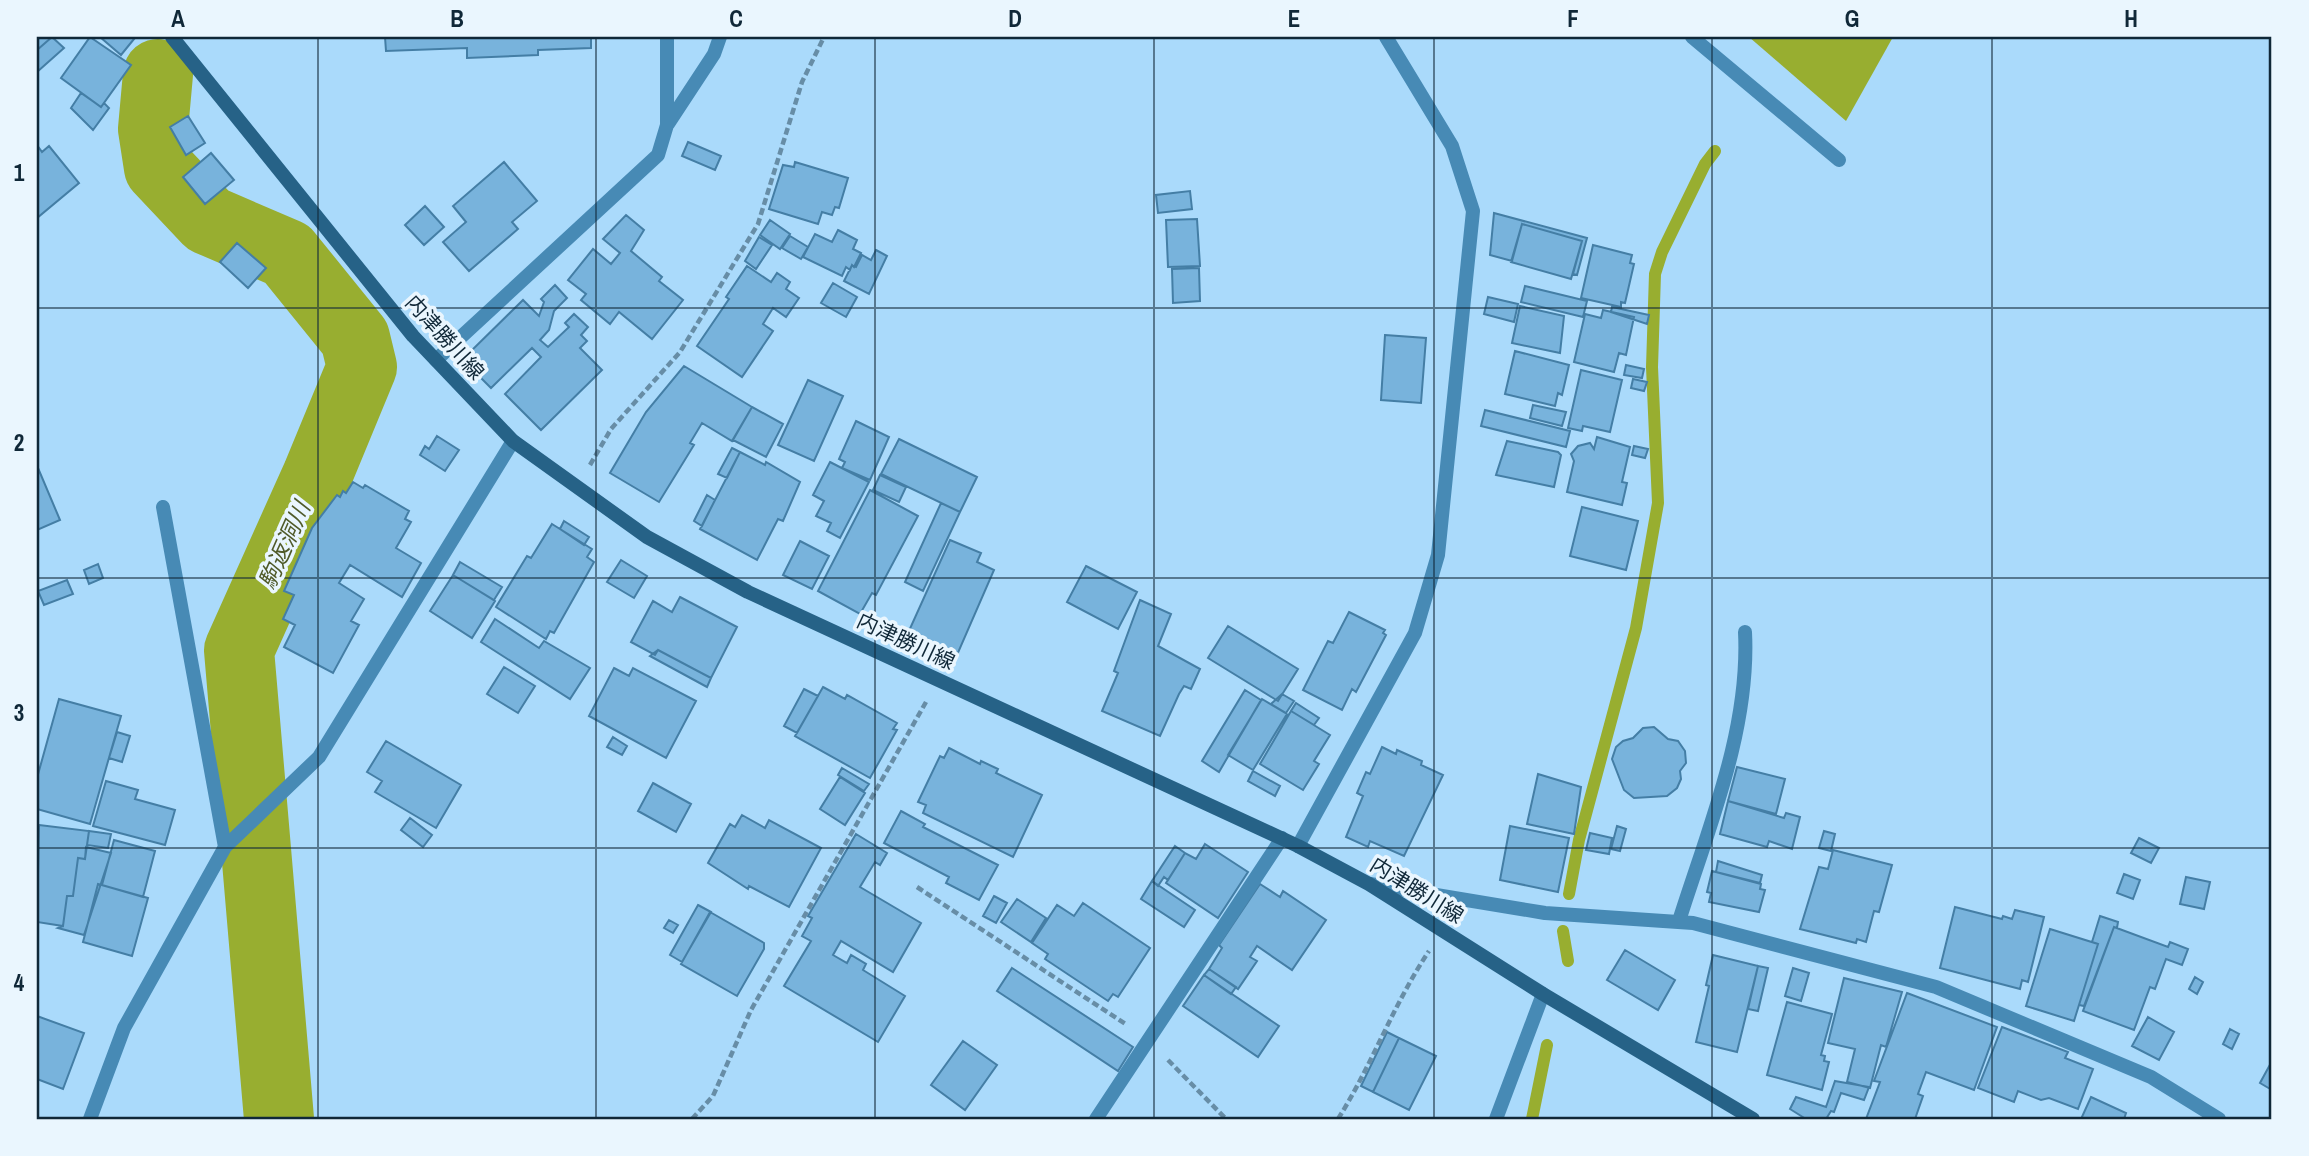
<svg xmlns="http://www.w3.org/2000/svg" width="2309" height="1156" font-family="'Archivo Narrow','Noto Sans JP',sans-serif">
<rect width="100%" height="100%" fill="#aadafb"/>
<path fill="#98ae30" d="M1749,37H1893L1846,121Z"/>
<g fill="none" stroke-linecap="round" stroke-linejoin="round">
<path stroke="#98ae30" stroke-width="12" d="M1569,894L1579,840L1636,628L1658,503L1652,367L1655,274L1662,252L1705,164L1715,151
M1563,931L1568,961
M1532,1119L1547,1045"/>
<path stroke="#98ae30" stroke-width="70" d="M158,74L153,129L159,168L208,220L287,254L355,338L362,367L317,476L239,650L279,1119"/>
</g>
<path fill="#78b3dc" stroke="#447ea5" stroke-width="2" d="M37,37H52L37,50Z
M52,37L64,48L37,72V50Z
M90,37L131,65L101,107L61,78Z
M100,37H132L134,39L121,55Z
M385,37H591V48L538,50V55L467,58V48L386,51Z
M81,93L101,107L104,103L109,108L93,130L71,108Z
M188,116L205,143L186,155L170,127Z
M688,142L721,156L715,170L682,156Z
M37,145L42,152L49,146L79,183L37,218Z
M211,153L234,180L205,204L183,177Z
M504,162L537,201L512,222L518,229L469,271L443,242L466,222L453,206Z
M795,162L848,178L839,208L835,207L832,215L822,212L818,224L769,209L783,165L794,167Z
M1190,191L1192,209L1158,213L1156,195Z
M425,206L444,227L424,245L405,225Z
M1494,213L1587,238L1577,275L1573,274L1582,241L1522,224L1512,261L1490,255Z
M626,215L644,230L631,251L662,277L659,281L683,300L652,339L619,312L610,324L581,300L586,294L568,280L593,249L611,264L620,253L603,239Z
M1197,219L1200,266L1168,267L1166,220Z
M770,220L790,234L780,249L760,235Z
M1522,224L1582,241L1571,279L1511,262Z
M838,230L857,240L853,249L861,253L854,267L852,265L850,270L846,267L842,276L803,257L815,234L832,242Z
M790,236L808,247L801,259L782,248Z
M759,237L772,245L756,269L745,261Z
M237,243L266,268L248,288L220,262Z
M1593,245L1632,255L1630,263L1634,264L1625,303L1621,302V307L1581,298Z
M876,250L887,256L869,294L844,281L852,265L856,267L862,255L871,260Z
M747,266L771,282L777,273L790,282L786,289L799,298L786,317L773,308L763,324L773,331L742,377L697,346L729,299L726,297Z
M1199,268L1200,301L1173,303L1172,269Z
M833,283L857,297L846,317L821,303Z
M555,285L567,298L554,311L549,330L540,340L548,347L569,327L565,323L574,314L588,327L581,335L587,341L580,348L602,370L541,430L505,394L541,357L532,348L491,388L468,365L472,360L467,355L523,300L539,316L544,302L541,299Z
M1525,286L1587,301L1583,317L1521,302Z
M1488,297L1518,304L1514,322L1484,314Z
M1520,306L1564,316L1560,353L1512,343Z
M1612,307L1649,315L1647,324L1611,312Z
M1603,310L1634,317L1626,355L1619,353L1614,372L1574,362L1585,314L1601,318Z
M1385,335L1426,338L1421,403L1381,400Z
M1515,351L1569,365L1562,395L1558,393L1555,406L1505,394Z
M1626,365L1644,369L1642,378L1624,375Z
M684,366L752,407L732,441L702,423L690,443L694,445L659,502L610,473L646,412Z
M1581,370L1622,380L1610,432L1583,426L1582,431L1568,428Z
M1633,379L1647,382L1644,391L1631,388Z
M808,380L843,396L814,461L778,445Z
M1533,405L1566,412L1562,426L1530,418Z
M752,407L783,424L766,457L733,440Z
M1485,410L1570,431L1566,447L1481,426Z
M856,421L889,437L870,480L842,468L845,462L839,459Z
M437,436L459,450L445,471L420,455L425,446L429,449Z
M1597,437L1630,447L1622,482L1627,483L1622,505L1567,492L1574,461L1571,454L1578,446L1590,443L1594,449Z
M899,439L977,477L960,512L881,474Z
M1507,441L1558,452L1561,455L1554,487L1496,475Z
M1634,446L1648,449L1645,458L1632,455Z
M732,448L740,452L727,478L718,474Z
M740,452L765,465L766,462L800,482L783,521L778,519L757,560L700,529Z
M830,462L869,482L840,538L827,531L831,523L816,516L824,501L813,495Z
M38,468L60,520L37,530V469Z
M880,475L906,487L899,502L873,490Z
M353,482L363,488L365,485L409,511L405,519L411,522L396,548L421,563L402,597L350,565L339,583L364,599L351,621L359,625L333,673L284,647L295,625L283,619L294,595L284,591L312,528L337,495L340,497L343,491L346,493Z
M870,490L918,516L876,595L872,593L860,614L818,591Z
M707,495L715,500L702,526L694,521Z
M941,503L960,512L923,591L905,582Z
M1582,507L1638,521L1626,570L1570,556Z
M564,521L589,537L584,545L560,529Z
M552,524L592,549L587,557L594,562L554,633L550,631L546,639L496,607L527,556L531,558Z
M950,540L981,553L977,562L994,570L957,655L908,633Z
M800,541L829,556L812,589L783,575Z
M621,560L647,576L634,598L607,582Z
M460,562L502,587L494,600L453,575Z
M98,564L103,578L89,584L84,570Z
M1086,566L1137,592L1118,629L1067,602Z
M453,575L495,601L472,638L430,611Z
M67,580L73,594L44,605L38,591Z
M680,597L737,627L711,678L658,650L655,655L631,642L653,601L672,612Z
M1140,600L1171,614L1158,646L1200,669L1191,689L1184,686L1179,694L1160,736L1102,711L1118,673L1114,671Z
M1349,612L1385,630L1383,633L1386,635L1356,692L1352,689L1342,710L1303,690L1328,641L1333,643Z
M495,619L539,648L544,641L590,668L570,699L481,642Z
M1228,626L1298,669L1278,701L1208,658Z
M658,650L711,678L707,687L650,656Z
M504,667L535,686L518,713L487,694Z
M614,668L629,676L633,668L696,701L666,758L589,716Z
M823,687L845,699L847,695L897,723L893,729L897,730L870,778L795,736Z
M804,689L818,696L797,733L784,726Z
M1245,690L1261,700L1219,772L1202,761Z
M1282,694L1294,701L1286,713L1271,704Z
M59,699L121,716L90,824L37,809V778Z
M1262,699L1287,714L1253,770L1228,755Z
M1296,703L1319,718L1314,725L1291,711Z
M1291,711L1330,735L1314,761L1319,764L1303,790L1260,764Z
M1654,727L1668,739L1678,741L1685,751L1686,763L1680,771L1681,779L1677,788L1667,796L1634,798L1624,790L1612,759L1616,747L1623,741L1633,738L1643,728Z
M117,732L130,736L122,762L109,758Z
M613,737L627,746L622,755L607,747Z
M386,741L461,785L436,828L375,792L382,781L367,772Z
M1382,747L1396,754L1397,750L1422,761L1421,765L1443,775L1404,856L1370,841L1368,847L1346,837L1363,796L1357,793L1366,772L1370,774Z
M949,748L980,764L981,761L998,769L996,773L1042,795L1013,857L923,813L926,805L918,802L940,756L944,758Z
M1737,767L1785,779L1776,814L1728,801Z
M842,768L869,784L864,791L838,775Z
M1253,771L1280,786L1275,796L1248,781Z
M1538,774L1581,787L1574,834L1527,824Z
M840,777L865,793L845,825L820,809Z
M106,781L138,790L135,799L175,810L165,845L93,826Z
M653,783L691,804L676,832L638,811Z
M1728,801L1784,818L1786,813L1800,817L1792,849L1769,841L1767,847L1720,834Z
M901,811L925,824L923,827L998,865L979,900L946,883L949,877L884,843Z
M742,815L765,828L769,820L821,848L789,907L749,886L748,889L708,863L730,824L735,827Z
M410,818L432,835L423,847L401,830Z
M39,825L89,831L85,859L78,858L73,896H67L63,926L37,922Z
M1510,826L1569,838L1558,892L1500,880Z
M1617,826L1626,829L1620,851L1611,849Z
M89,831L111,834L108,848L87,845Z
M1824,831L1835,834L1831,851L1819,848Z
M1590,833L1612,838L1609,854L1586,850Z
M856,834L887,853L880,865L875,862L860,887L921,923L893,972L841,941L833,955L847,963L851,955L866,964L863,970L905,996L878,1042L784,986L811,941L802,936L812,918L808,916Z
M2139,838L2159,848L2151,863L2131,853Z
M114,840L155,851L143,897L102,885Z
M1205,844L1248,872L1218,918L1166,883L1185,853L1196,859Z
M1175,846L1185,853L1168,880L1164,877L1158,886L1152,881Z
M86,847L111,853L84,935L58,928L63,926L67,896H73L78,858L85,859Z
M1833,850L1892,865L1879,912L1874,911L1866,942L1857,939L1856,943L1800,929L1819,867L1828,869Z
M1718,861L1762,875L1760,883L1716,872Z
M1712,871L1761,884L1760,889L1765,890L1759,912L1709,902L1711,893L1707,892Z
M2124,874L2140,880L2133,899L2117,893Z
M2186,877L2210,882L2204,909L2180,904Z
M1152,881L1195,910L1184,927L1141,899Z
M98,884L148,898L132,956L83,942Z
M1260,884L1280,897L1283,891L1326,920L1292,970L1257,946L1250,957L1257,961L1238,989L1209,969L1222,948L1219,945Z
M994,896L1007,903L996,923L983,916Z
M1017,899L1046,918L1031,942L1001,922Z
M1083,903L1150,948L1118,997L1113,994L1108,1001L1045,959L1048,954L1032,943L1057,905L1074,916Z
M698,905L711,912L682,962L670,955Z
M1955,907L2002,919L2003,916L2012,919L2015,910L2044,917L2028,982L2022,980L2020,989L1940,968Z
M710,912L764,943V949L737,996L681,964Z
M2100,916L2118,922L2117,928L2114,927L2084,1006L2079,1005L2098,944L2092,942Z
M669,920L678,925L673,933L664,928Z
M2114,927L2168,947L2170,942L2188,949L2182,965L2166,959L2155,989L2150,987L2134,1030L2083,1011Z
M2050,929L2098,944L2074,1021L2026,1006Z
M1625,950L1675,980L1658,1010L1607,980Z
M1713,955L1758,966L1737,1052L1696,1042L1709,986L1706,985Z
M1758,966L1768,968L1758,1011L1748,1009Z
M1012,968L1133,1047L1118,1071L997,991Z
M1793,968L1809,973L1801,1001L1785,996Z
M1209,969L1236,987L1231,994L1204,975Z
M1204,975L1279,1026L1258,1057L1183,1006Z
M2195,977L2203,982L2197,994L2189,989Z
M1844,978L1902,992L1886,1047L1881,1045L1870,1088L1847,1082L1855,1049L1828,1043Z
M1907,993L1997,1027L1974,1090L1926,1072L1918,1094L1923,1096L1915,1119H1866L1880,1082L1874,1081Z
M1787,1002L1832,1014L1821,1055L1825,1056L1824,1061L1829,1062L1822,1090L1767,1075Z
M37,1016L84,1033L63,1089L37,1079Z
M2148,1017L2174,1032L2159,1060L2132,1046Z
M2002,1027L2068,1052L2065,1058L2093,1069L2078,1109L2049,1098L2041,1100L2018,1091L2014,1102L1978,1088Z
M2230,1029L2239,1034L2232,1049L2223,1044Z
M1387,1032L1399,1038L1373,1092L1361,1086Z
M1399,1038L1436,1056L1409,1110L1373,1092Z
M963,1041L997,1065L965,1110L931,1085Z
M2272,1061V1090L2260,1083Z
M1835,1081L1869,1087L1864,1100L1841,1093L1834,1112L1831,1111L1826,1119H1806L1790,1109L1796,1097L1826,1107Z
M2091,1097L2126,1113L2124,1119H2081Z"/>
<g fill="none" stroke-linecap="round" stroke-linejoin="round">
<path stroke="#678da6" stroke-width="4.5" stroke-dasharray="7 3.5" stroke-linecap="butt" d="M590,465L611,429L680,352L758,224L802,82L824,37
M917,887L1127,1025
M1168,1060L1226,1119
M692,1119L713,1096L751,1010L926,702
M1338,1119C1372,1065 1393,1005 1429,951"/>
<path stroke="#478ab5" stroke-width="14" d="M1692,37L1839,160
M668,124L714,54L720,37
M436,360L658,155L667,125V37
M163,507L225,847
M1298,846L1415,633L1438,555L1473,211L1452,146L1386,37
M1370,884L1545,913L1693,923L1936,987L2151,1077L2219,1119
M1679,921C1708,829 1750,730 1745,632
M90,1119L124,1028L225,847L319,757L513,441
M1096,1119L1282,838
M1496,1119L1543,994"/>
<path stroke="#266287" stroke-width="14" d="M172,37L413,336L513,441L647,537L748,592L1298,846L1369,884L1543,994L1753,1119"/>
</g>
<path fill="none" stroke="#102838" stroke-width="2" stroke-opacity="0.55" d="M318,37V1119M596,37V1119M875,37V1119M1154,37V1119M1434,37V1119M1712,37V1119M1992,37V1119M37,308H2272M37,578H2272M37,848H2272"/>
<g text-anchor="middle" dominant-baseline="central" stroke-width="7" stroke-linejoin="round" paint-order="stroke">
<g font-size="21" fill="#102838" stroke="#eaf6fe">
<text transform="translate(445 337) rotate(48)">内津勝川線</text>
<text transform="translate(906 641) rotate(25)">内津勝川線</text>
<text transform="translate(1417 890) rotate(32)">内津勝川線</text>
</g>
<g font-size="23" font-style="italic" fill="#505b2a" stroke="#eaf6fe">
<text transform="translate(284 545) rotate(-66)">駒返洞川</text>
</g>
</g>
<rect width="2309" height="1156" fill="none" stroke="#eaf6fe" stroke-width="77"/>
<rect x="38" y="38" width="2232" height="1080" fill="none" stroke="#102838" stroke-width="2.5"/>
<g font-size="23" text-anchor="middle" font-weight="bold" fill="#102838">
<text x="178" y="27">A</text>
<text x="457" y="27">B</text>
<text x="736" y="27">C</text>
<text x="1015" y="27">D</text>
<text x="1294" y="27">E</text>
<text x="1573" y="27">F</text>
<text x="1852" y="27">G</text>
<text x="2131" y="27">H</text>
<text x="19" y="181">1</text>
<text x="19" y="451">2</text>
<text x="19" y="721">3</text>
<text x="19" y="991">4</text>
</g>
</svg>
